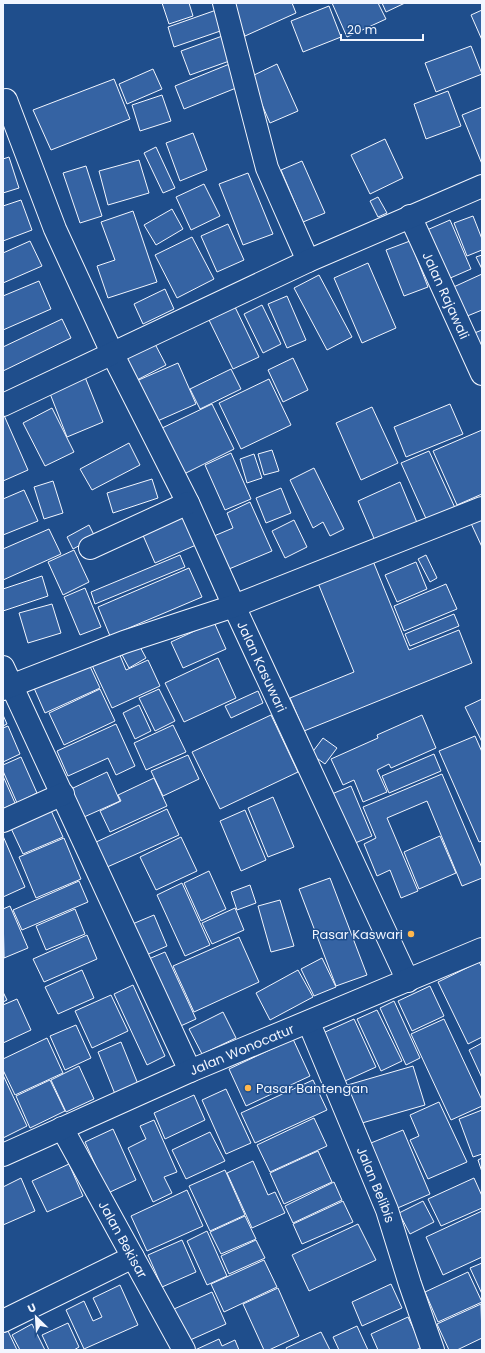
<svg xmlns="http://www.w3.org/2000/svg" width="485" height="1353" font-family="Poppins,sans-serif">
<rect width="100%" height="100%" fill="#1f4e8c"/>
<path fill="#3563a3" stroke="#f2f6ff" d="M162,3H189L193,16L169,24Z
M233,3H292L296,13L245,36L231,4Z
M332,3H378L386,19L347,37Z
M382,3H405L386,12Z
M329,6L341,37L303,52L291,21Z
M222,8L229,28L174,47L168,27Z
M482,10V40L471,15Z
M225,35L235,59L190,75L181,51Z
M471,46L482,74L436,92L425,63Z
M232,63L241,86L184,109L175,86Z
M277,64L298,111L270,123L250,77Z
M153,69L162,89L127,104L119,84Z
M114,79L130,119L51,150L33,110Z
M448,91L461,126L426,139L414,104Z
M162,95L171,121L140,131L132,105Z
M482,107V164L462,115Z
M193,133L207,170L180,181L166,143Z
M385,139L403,178L370,194L351,155Z
M156,147L175,188L163,193L144,153Z
M9,157L19,188L3,193V159Z
M139,160L149,193L108,205L99,171Z
M302,161L325,213L303,222L281,170Z
M86,166L102,216L80,223L63,173Z
M248,173L273,234L243,245L219,184Z
M204,184L220,216L191,230L176,197Z
M378,197L387,213L378,217L370,201Z
M21,200L32,230L3,241V206Z
M172,209L183,229L156,245L144,225Z
M133,211L157,282L108,298L97,266L115,260L101,222Z
M473,216L482,239V250L467,256L454,223Z
M450,220L471,269L448,279L427,230Z
M228,224L244,260L217,272L201,236Z
M192,237L214,279L177,298L155,255Z
M30,241L42,266L3,283V253Z
M410,241L428,287L404,296L386,250Z
M482,255V269L476,257Z
M368,263L396,328L362,343L334,278Z
M482,274V310L460,319L447,290Z
M319,275L352,337L327,350L294,288Z
M39,281L51,309L3,330V296Z
M165,289L174,309L143,324L134,304Z
M287,296L306,340L287,348L268,304Z
M262,305L281,344L263,353L244,314Z
M235,307L259,357L233,369L209,320Z
M62,319L71,338L3,371V347Z
M482,330V357L472,334Z
M155,344L166,365L137,380L126,359Z
M293,358L308,390L283,402L268,370Z
M178,363L196,404L153,423L134,382Z
M231,369L241,389L200,409L190,389Z
M85,377L103,422L67,437L49,391Z
M269,379L291,425L241,449L219,403Z
M212,404L234,449L180,476L158,430Z
M450,404L463,434L406,457L394,427Z
M372,407L398,463L361,480L336,423Z
M52,408L74,452L45,466L23,423Z
M3,413L28,470L3,481Z
M482,430V494L457,505L433,451Z
M129,443L140,465L92,490L80,469Z
M272,450L279,471L264,475L258,454Z
M429,451L456,510L428,523L401,463Z
M231,453L251,499L225,510L205,465Z
M254,454L262,478L247,483L240,459Z
M314,468L344,529L330,536L323,522L313,528L290,480Z
M152,479L158,498L113,513L107,493Z
M53,481L63,513L44,519L34,487Z
M400,482L418,525L376,543L358,501Z
M281,488L291,513L266,523L256,498Z
M24,490L38,521L3,535V499Z
M250,502L272,551L229,569L214,536L233,528L227,513Z
M482,513V547L469,519Z
M183,515L196,545L155,563L142,533Z
M294,520L307,547L285,558L272,531Z
M89,525L95,537L73,549L67,537Z
M49,529L61,554L3,580V549Z
M74,550L89,582L63,595L48,562Z
M180,555L185,567L95,604L91,592Z
M426,555L437,578L430,582L418,559Z
M373,561L409,650L459,630L472,663L304,731L290,698L354,672L318,583Z
M416,562L427,589L397,602L385,575Z
M189,568L202,597L110,636L98,607Z
M42,576L48,596L3,611V589Z
M446,584L457,609L404,631L394,606Z
M85,588L101,627L80,635L64,597Z
M52,604L61,633L28,643L19,613Z
M454,614L459,626L410,646L405,634Z
M214,622L226,649L183,668L171,642Z
M138,643L146,658L129,668L121,653Z
M117,648L126,670L148,660L160,686L112,708L90,661Z
M218,658L236,698L184,722L165,683Z
M88,662L100,688L45,713L34,688Z
M100,689L115,721L64,745L49,713Z
M159,689L175,721L155,731L139,698Z
M258,691L263,703L231,718L225,706Z
M482,699V742L465,707Z
M139,705L151,731L135,739L123,713Z
M3,715L7,724L3,726Z
M271,715L298,772L220,809L192,752Z
M422,715L436,748L391,768L389,764L377,770L387,792L363,802L354,780L343,785L331,759L378,738L377,735Z
M116,724L135,766L116,775L108,758L68,776L57,751Z
M173,725L186,752L146,770L134,743Z
M8,726L20,754L3,762V728Z
M475,736L482,752V841L479,842L439,751Z
M323,738L337,748L325,764L311,754Z
M434,754L441,771L389,793L382,776Z
M188,755L199,779L163,796L151,771Z
M21,757L37,793L17,803L3,771V765Z
M107,772L120,801L84,817L71,789Z
M442,774L482,868V878L462,886L427,801L387,818L418,891L401,898L390,870L377,876L364,844L376,838L363,807Z
M3,776L15,803L3,809Z
M154,778L167,806L110,832L100,811L121,801L118,795Z
M351,786L372,836L348,846L327,796Z
M273,797L294,847L268,857L248,808Z
M49,806L63,837L23,854L9,824Z
M167,809L179,835L105,868L94,843Z
M245,810L266,860L241,871L220,821Z
M3,836L25,887L3,897Z
M440,836L456,873L419,889L404,852Z
M181,837L197,871L156,890L140,857Z
M64,838L81,879L36,898L19,857Z
M209,871L226,909L201,921L184,883Z
M330,878L367,975L336,986L299,889Z
M79,881L88,902L22,930L13,910Z
M182,883L210,945L185,956L157,895Z
M250,885L256,903L237,910L231,892Z
M280,900L294,946L271,952L258,906Z
M10,906L28,948L4,958L3,909Z
M235,908L244,930L212,944L202,923Z
M75,909L85,934L46,950L36,926Z
M154,915L167,946L144,956L130,925Z
M87,935L97,959L44,982L33,959Z
M239,937L259,982L194,1012L173,966Z
M165,952L196,1019L174,1029L144,961Z
M322,958L336,987L314,996L301,969Z
M479,962L482,967V1037L468,1044L438,982Z
M82,970L94,998L58,1014L45,987Z
M298,970L313,997L270,1020L256,993Z
M133,985L165,1056L147,1065L114,994Z
M430,986L444,1016L412,1031L398,1001Z
M3,992L7,1000L3,1002Z
M111,995L128,1031L92,1048L75,1011Z
M17,999L31,1030L3,1043V1005Z
M394,1001L420,1058L406,1065L380,1008Z
M377,1010L402,1061L381,1071L357,1019Z
M223,1012L236,1038L202,1054L189,1029Z
M354,1019L376,1067L345,1081L323,1033Z
M444,1019L482,1100V1106L451,1120L411,1034Z
M76,1025L91,1058L65,1070L50,1036Z
M47,1038L63,1073L15,1095L3,1070V1059Z
M293,1039L310,1076L246,1106L229,1069Z
M121,1042L138,1084L115,1094L98,1052Z
M482,1043V1078L469,1050Z
M79,1066L94,1099L66,1112L51,1080Z
M413,1066L425,1105L355,1125L344,1086Z
M3,1075L27,1126L3,1138Z
M50,1080L65,1111L30,1128L16,1096Z
M313,1080L327,1110L255,1143L241,1113Z
M226,1089L251,1143L226,1154L202,1100Z
M194,1095L205,1120L165,1139L154,1113Z
M439,1102L467,1162L428,1179L410,1140L419,1136L410,1115Z
M482,1110V1154L473,1157L459,1119Z
M314,1118L327,1146L270,1172L257,1145Z
M154,1120L177,1172L164,1177L172,1193L153,1202L128,1148L146,1139L140,1126Z
M113,1129L136,1180L108,1193L85,1142Z
M403,1130L430,1194L393,1210L366,1145Z
M210,1132L225,1161L186,1179L172,1150Z
M318,1151L332,1182L284,1204L270,1173Z
M482,1158V1172L478,1160Z
M253,1161L268,1195L275,1192L285,1213L252,1228L227,1173Z
M69,1164L83,1196L47,1212L32,1181Z
M225,1170L245,1215L210,1231L189,1186Z
M21,1178L35,1211L3,1225V1187Z
M474,1178L482,1196V1208L441,1226L428,1199Z
M334,1182L342,1200L293,1223L285,1206Z
M187,1190L203,1226L147,1251L131,1216Z
M343,1201L353,1222L302,1244L293,1224Z
M423,1201L434,1222L410,1234L399,1213Z
M482,1211V1257L443,1275L426,1237Z
M245,1216L256,1239L221,1254L210,1232Z
M358,1224L376,1260L309,1291L292,1255Z
M207,1231L227,1276L207,1285L187,1241Z
M182,1240L196,1272L162,1287L148,1255Z
M256,1240L265,1258L229,1274L221,1256Z
M264,1260L277,1287L224,1312L211,1284Z
M482,1263V1294L470,1268Z
M468,1272L482,1302L438,1322L425,1292Z
M391,1284L402,1308L362,1326L352,1302Z
M120,1285L138,1325L84,1349L66,1310L84,1301L93,1321L102,1317L93,1298Z
M278,1288L299,1336L269,1350H264L243,1304Z
M212,1292L226,1324L188,1341L174,1309Z
M481,1304L482,1338L457,1350H449L437,1324Z
M408,1317L422,1347L416,1350H378L371,1334Z
M68,1323L79,1347L74,1350H49L42,1335Z
M32,1324L45,1350H20L12,1335Z
M357,1326L368,1350H339L333,1337Z
M8,1331L17,1350H3V1333Z
M321,1332L330,1350H287L286,1348Z
M219,1339L222,1346L235,1340L239,1350H195Z"/>
<g fill="none" stroke-linecap="round" stroke-linejoin="round">
<defs>
<g id="minor">
<path d="M224,3L267,168L308,261"/>
<path id="s1" d="M6,100L55,229L112,353L188,503L234,606L408,981"/>
<path id="s2" d="M410,216L482,374"/>
<path d="M3,405L308,261L482,186"/>
<path d="M90,548L188,503"/>
<path d="M3,667L190,1071"/>
<path d="M3,689L124,642L234,606L482,508"/>
<path d="M3,821L63,794"/>
<path id="s3" d="M309,1023L387,1210L410,1284L433,1350"/>
<path id="s4" d="M62,1128L184,1350"/>
<path id="s5" d="M3,1155L190,1071L482,949"/>
<path d="M3,1321L133,1257"/>
</g>
</defs>
<use href="#minor" stroke="#f2f6ff" stroke-width="24"/>
<use href="#minor" stroke="#1f4e8c" stroke-width="22"/>
</g>
<g fill="#ffb74d" stroke="#1f4e8c" stroke-width="1.5">
<circle cx="411" cy="934" r="4"/>
<circle cx="248" cy="1088" r="4"/>
</g>
<g text-anchor="middle" dominant-baseline="central" stroke-width="3" stroke-linejoin="round" paint-order="stroke">
<g font-size="13" fill="#f2f6ff" stroke="#1f4e8c">
<text stroke="none"><textPath href="#s2" startOffset="87">Jalan Rajawali</textPath></text>
<text stroke="none"><textPath href="#s1" startOffset="622">Jalan Kasuwari</textPath></text>
<text stroke="none"><textPath href="#s5" startOffset="261">Jalan Wonocatur</textPath></text>
<text stroke="none"><textPath href="#s3" startOffset="175">Jalan Belibis</textPath></text>
<text stroke="none"><textPath href="#s4" startOffset="127">Jalan Bekisar</textPath></text>
</g>
<g font-size="13" fill="#f2f6ff" stroke="#1f4e8c" text-anchor="end">
<text x="403" y="934">Pasar Kaswari</text>
<text x="256" y="1088" text-anchor="start">Pasar Bantengan</text>
</g>
</g>
<rect width="485" height="1353" fill="none" stroke="#f2f6ff" stroke-width="8"/>
<g transform="translate(36 1317) rotate(335)" stroke="#1f4e8c" stroke-width="3" paint-order="stroke">
<path d="M0-3L7 15L0 10L-7 15Z" fill="#f2f6ff"/>
<text y="-6" font-size="11" font-weight="bold" text-anchor="middle" fill="#f2f6ff">U</text>
</g>
<path d="M341 34v6h82v-6" fill="none" stroke="#f2f6ff" stroke-width="2"/>
<text x="347" y="34" font-size="12" fill="#f2f6ff" stroke="#1f4e8c" stroke-width="3" paint-order="stroke">20 m</text>
</svg>
